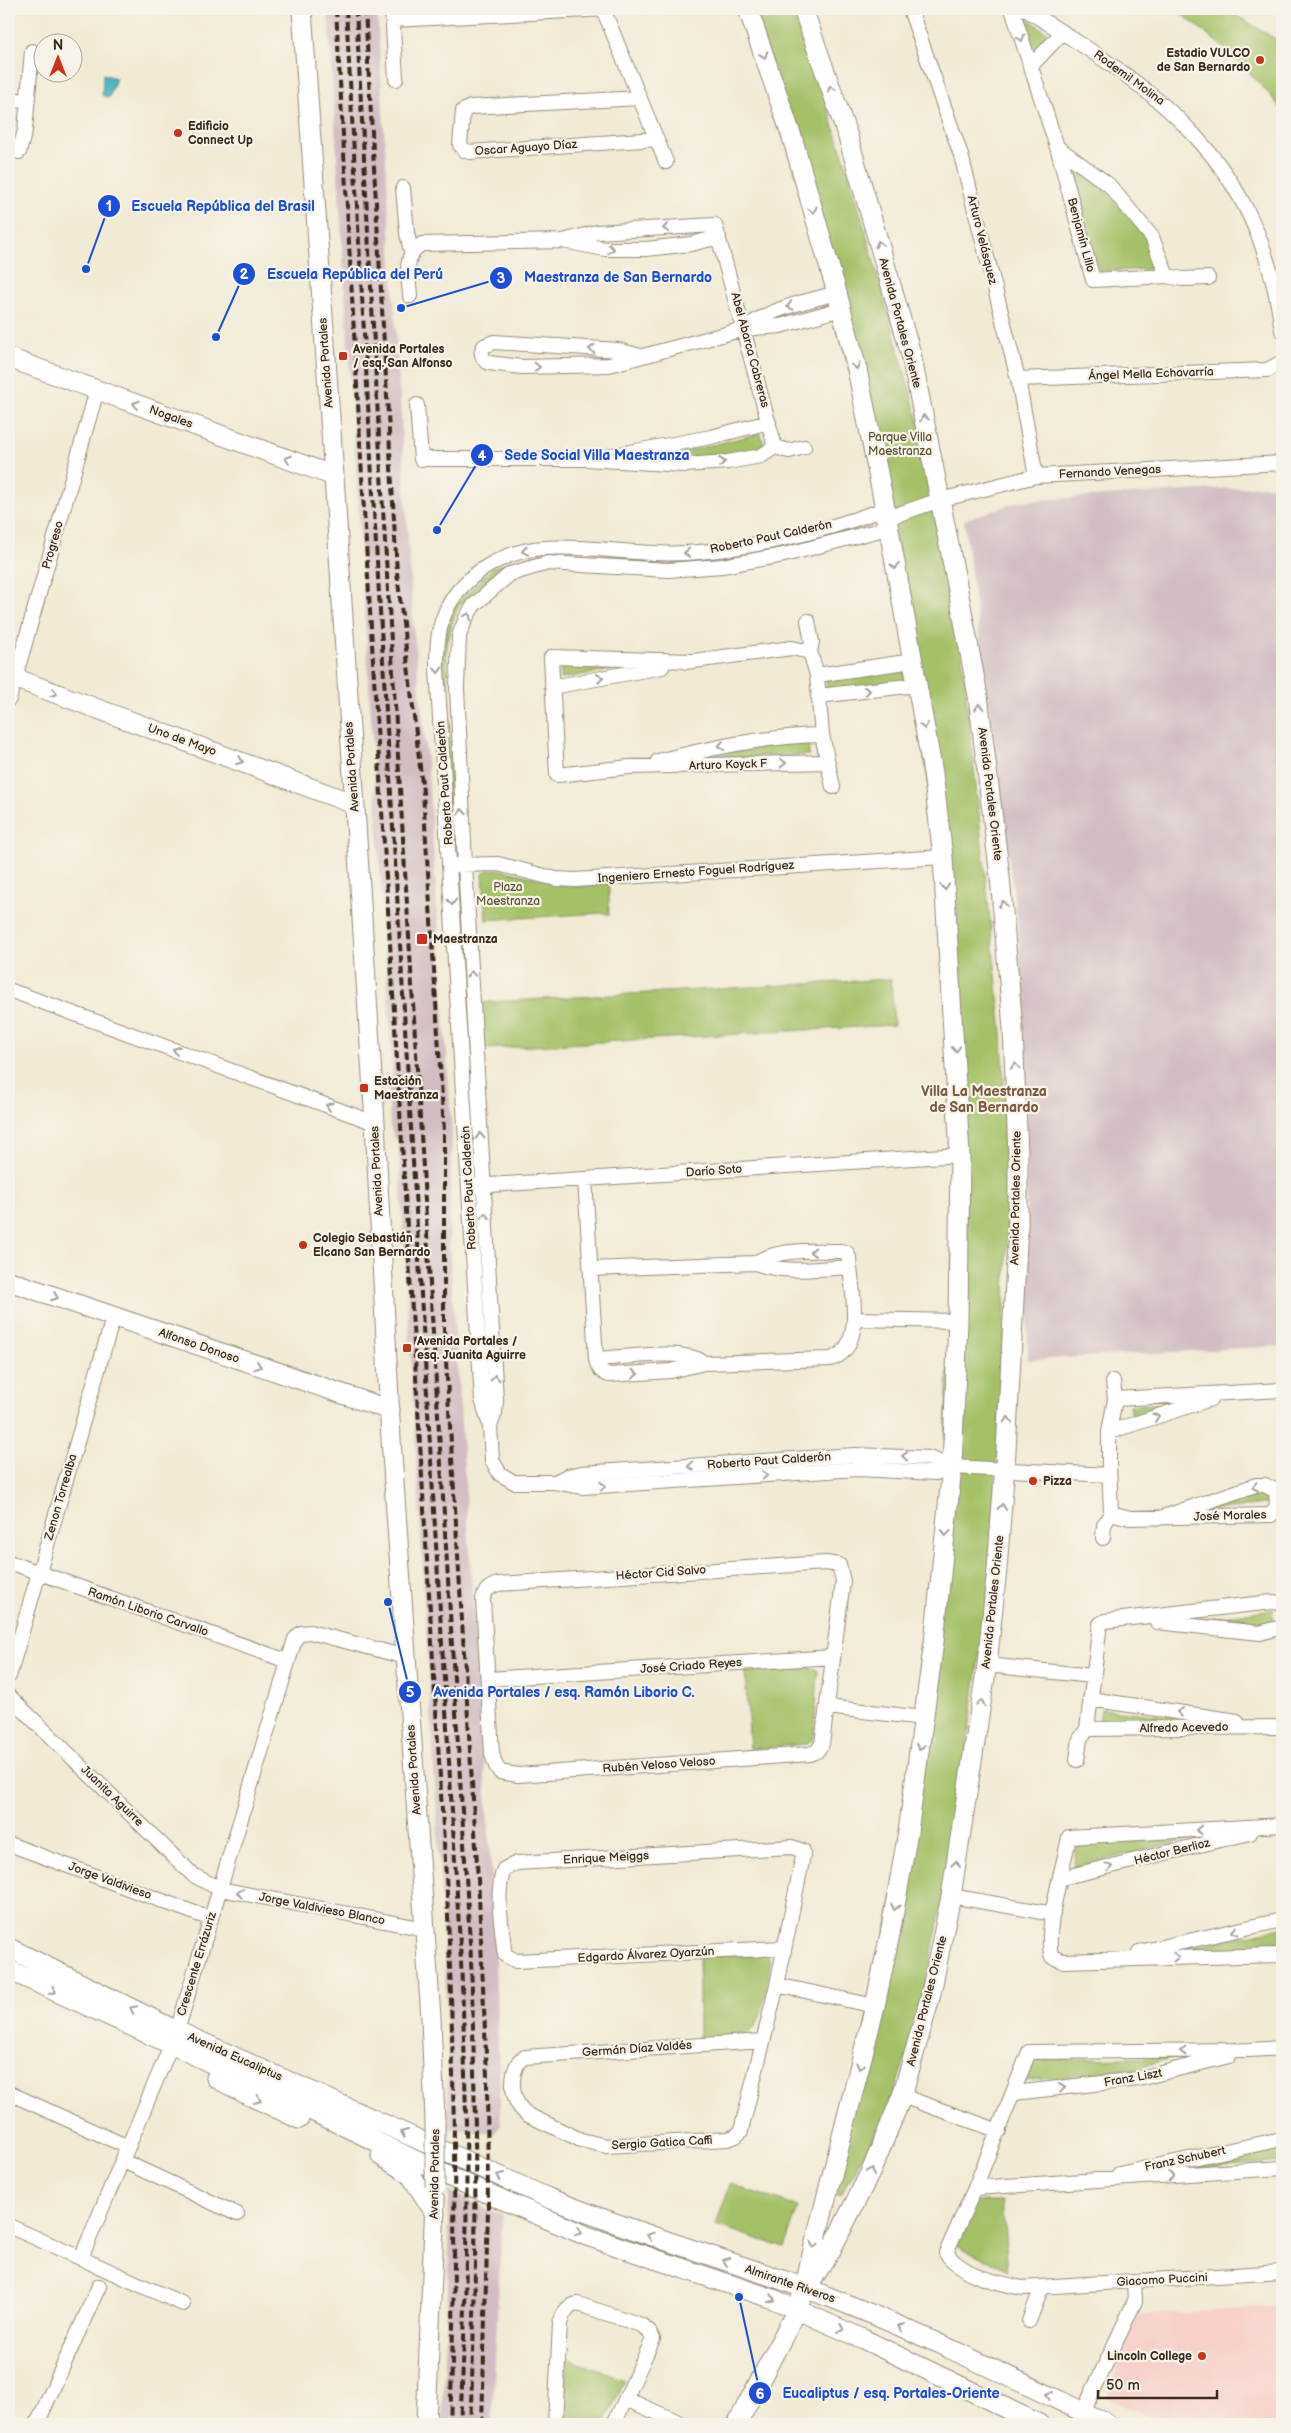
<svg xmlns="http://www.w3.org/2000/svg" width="1291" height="2433" font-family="'Balsamiq Sans',sans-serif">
<rect width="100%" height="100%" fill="#f7f3e8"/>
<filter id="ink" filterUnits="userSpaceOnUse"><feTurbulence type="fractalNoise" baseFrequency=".02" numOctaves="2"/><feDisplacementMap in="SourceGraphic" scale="10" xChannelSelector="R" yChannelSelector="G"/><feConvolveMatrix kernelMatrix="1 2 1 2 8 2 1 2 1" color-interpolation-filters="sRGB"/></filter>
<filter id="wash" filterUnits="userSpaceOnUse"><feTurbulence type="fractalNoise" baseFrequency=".0096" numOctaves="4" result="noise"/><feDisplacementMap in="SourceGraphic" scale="20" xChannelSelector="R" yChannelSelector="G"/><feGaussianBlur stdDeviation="1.12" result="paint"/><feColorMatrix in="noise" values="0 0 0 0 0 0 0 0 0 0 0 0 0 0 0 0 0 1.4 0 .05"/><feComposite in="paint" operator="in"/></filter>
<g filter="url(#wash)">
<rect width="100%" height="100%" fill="#f1ead4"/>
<path fill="#f7d0ca" d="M1282,2307V2424H1165L1107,2397L1137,2315Z"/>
<path fill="#d2bec2" d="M328,9H377L413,624L428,770L452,1134L449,1245L492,1882L501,2125L494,2134L448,2128L447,2026L443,1925L398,1138H394L390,1126L388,1082H393Z
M1282,485V1346L1028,1360L1026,1102L1019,933L964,520L1021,501Z
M449,2191L502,2216L492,2424H442L449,2262Z"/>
<path fill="#a5c168" stroke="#707643" d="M751,9H796L852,183L923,438L960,636L1002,1033L1006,1140L1007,1226L1004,1342L989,1584L952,1856L918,2019L889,2109L840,2196L832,2193L936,1688L961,1017L893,531Z
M1174,9H1226L1282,43V110C1251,70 1216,39 1174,9Z
M1020,13L1049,34L1032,55Z
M1068,163L1101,186L1145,237L1159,269L1099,271Z
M761,433L765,451L635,464Z
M871,519L874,524L871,526L793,547L733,559L674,563L540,559L517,563L498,570L458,607L452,623L446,652L457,840H449L439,652L448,612L493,567L541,554L691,559Z
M561,660L643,664L560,679Z
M904,670L905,680L827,691L826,680Z
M808,740L809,755L698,758Z
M497,869L576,887L609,883V915L604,913L486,920L483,874L488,870Z
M891,979L894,1025L482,1049L479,1004L490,1002Z
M1206,1402L1133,1420L1130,1405Z
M1268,1488L1271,1503L1195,1513Z
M1273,1609L1274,1625L1199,1620Z
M811,1668L816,1669L818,1672L814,1736L811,1741L806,1744L750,1749L745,1672Z
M1101,1709L1205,1721L1098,1730Z
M1197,1838L1073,1867L1077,1845Z
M1282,1928V1948L1171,1950Z
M699,1955H768C772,1966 768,1978 766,1990C757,2043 748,2035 699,2041Z
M1172,2057L1134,2070L1022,2081L1031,2060Z
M1282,2146V2162L1149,2171Z
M730,2184L798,2207L784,2248L716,2225Z
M974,2201H1002L1008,2270L956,2246Z
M566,2358L625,2380L604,2424H565Z"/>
<path fill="#43b2bd" stroke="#3f6e6e" d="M103,74L116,78L109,98L102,95Z"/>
</g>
<g filter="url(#ink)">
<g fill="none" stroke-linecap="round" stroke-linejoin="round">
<defs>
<path id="street" d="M392,9L396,79
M603,9L666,162
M910,9L961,155L1018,379L1036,476
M1012,9L1057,147L1093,280L1167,276L1152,237L1109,185L1057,147
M1025,9C1160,92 1260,160 1282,330
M393,20L607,9
M1030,67L1063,32
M9,98L27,102
M640,98L471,107L463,111L460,145L464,150L470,152L657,139
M19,152L25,130L32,51
M403,188L407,233L411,252
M563,241L597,232L715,225L775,447
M1167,276L1183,279L1208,278
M410,296C409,277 402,254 422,244L563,241L605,249H646L691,244L719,237
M744,329C771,308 804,302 837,293
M640,356L618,350L494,342L484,346C479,353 483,360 489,363L522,367L609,365L744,329L780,326L841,309
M1018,379L1267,370L1282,362
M417,405L421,459H586L685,465L728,462L761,456L775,447
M775,447L789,451L804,447
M609,456L711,437L769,422
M887,518L876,512C819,533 747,549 687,553C640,556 591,545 544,548C505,550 460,576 445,613C437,631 437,651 437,669L482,1400L490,1426L492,1460L500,1474L514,1482H555L583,1487L858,1469L936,1473L952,1467
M808,621L812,642L810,652
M693,661L551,657L557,775L629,767L827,762
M686,662L792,648L810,652L817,675L822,735L833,787
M817,675L913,661
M552,687L662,667
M818,696L917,685
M9,699L97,390
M658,761C711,748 766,736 822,735
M456,865L498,864L556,879L575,880L943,857
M9,990L375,1123
M585,1179L596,1359C598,1367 600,1372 609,1375L671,1371L704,1363L830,1359C867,1350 851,1286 849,1258L847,1253L841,1251C814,1251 778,1248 755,1263
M474,1186L960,1155
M590,1269L755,1263C785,1274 818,1269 850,1267
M854,1319L958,1321
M596,1359C621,1358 686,1347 704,1363
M1115,1399L1282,1390
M490,1426L495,1413L496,1400L465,865L457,687L459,636L466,618L474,605L510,574L548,563L668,570L722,566L784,555L880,530L887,518L940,500L1036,476L1282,463
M1109,1432L1211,1399
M555,1482L567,1476L582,1473L855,1455L929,1458L952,1467L1109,1475
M1111,1513L1130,1518L1271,1515L1277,1506L1276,1491L1265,1485H1256L1160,1518
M1103,1538L1104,1525L1111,1513L1109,1464V1432L1115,1399L1113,1381
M9,1562L287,1661
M826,1563L839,1565L843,1581L822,1744L817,1751L810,1754L518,1775L500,1772L496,1766L492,1754L483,1599C485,1590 489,1587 498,1584Z
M1157,1622L1260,1633L1282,1627
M987,1665L1092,1676
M9,1676L113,1318
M488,1679L833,1657
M9,1696L193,1875L220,1889L425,1929
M1090,1699L1237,1721
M827,1707L924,1718
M1087,1729L1282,1727
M1077,1760L1080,1739L1087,1729L1100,1624L1105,1621L1272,1602L1282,1603
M1282,1825L1069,1837C1064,1865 1043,1933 1052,1957L1063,1961L1282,1955
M9,1844L211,1919
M1061,1878L1250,1833
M951,1896L1053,1914
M1139,1952L1282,1920
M777,1985L875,2006
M762,2041L525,2057L519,2061C509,2078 511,2103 528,2115L581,2140L606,2146L728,2139L736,2136L741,2131L777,1985L803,1856V1851L792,1847L517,1863L504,1869C495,1893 502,1924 504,1949L505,1955L516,1961L783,1948
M1282,2048L1250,2050L1029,2052L975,2188L946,2253C963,2276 995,2282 1022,2288L1282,2272
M9,2093L128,2147
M1014,2093L1138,2079L1229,2056
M902,2096L999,2131
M123,2161L237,2214
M1119,2174L1282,2139
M975,2188L1282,2168
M9,2226L183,2304
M81,2258L177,2031L295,1639L301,1633L310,1632L406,1657
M1029,2321L1042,2287
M626,2399L683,2424
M1083,2412L1135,2301L1134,2282
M37,2424L99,2286
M555,2424L560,2323C564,2312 566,2306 578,2304L641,2325L649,2331L653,2339L614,2424"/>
<path id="secondary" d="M302,9L334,476L375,1123L391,1439L431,2018L435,2121
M803,9L848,137L911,354L958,590L978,696L1000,877L1013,1028L1018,1155V1225L1006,1451L997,1569L987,1665L951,1896L930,1998L902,2096L872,2169L831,2250L810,2283
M9,358L334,476
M9,676L354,804
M9,1281L390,1410
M9,1948L177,2031L546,2197C639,2235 735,2261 829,2297C924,2334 1016,2380 1108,2424
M9,1970L190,2053L459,2181L587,2236L773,2299L863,2339L1039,2424
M216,2078L246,2094L299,2119
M381,2156L410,2174L435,2213
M426,2424L435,2201
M737,2424L797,2310L805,2288L810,2262L875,2006L890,1934L908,1832L934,1642L952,1467L958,1321L960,1155L943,857L933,773L887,518L857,369L837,293L792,137L748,9"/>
</defs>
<use href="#street" stroke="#968a79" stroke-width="16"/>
<use href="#secondary" stroke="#968a79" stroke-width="21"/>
<use href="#street" stroke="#fff" stroke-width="14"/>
<use href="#secondary" stroke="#fff" stroke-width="19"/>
<path stroke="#3b2a1e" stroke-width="4" stroke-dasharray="8 4" stroke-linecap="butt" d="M336,9L363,494L447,1893C455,2070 457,2247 450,2424
M346,9L373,494L461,1961C468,2116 469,2270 460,2424
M356,9L382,492L471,1959C476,2114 478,2269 470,2424
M365,9L397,573L423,792L444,1131V1329L479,1896L487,2076L488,2210L482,2424"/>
<defs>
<path id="secondary-bridge" d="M435,2121V2187"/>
</defs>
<use href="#secondary-bridge" stroke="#968a79" stroke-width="21" stroke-linecap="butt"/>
<use href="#secondary-bridge" stroke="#fff" stroke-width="19"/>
</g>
<defs><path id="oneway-chevron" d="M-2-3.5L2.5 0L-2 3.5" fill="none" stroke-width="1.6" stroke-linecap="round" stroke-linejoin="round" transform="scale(1.25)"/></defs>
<g stroke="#a79f9a">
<use href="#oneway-chevron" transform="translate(1021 38) rotate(72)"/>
<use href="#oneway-chevron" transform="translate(764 55) rotate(71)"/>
<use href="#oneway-chevron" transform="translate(831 89) rotate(-109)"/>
<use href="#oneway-chevron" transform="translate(813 210) rotate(75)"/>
<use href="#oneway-chevron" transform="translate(666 228) rotate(176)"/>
<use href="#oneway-chevron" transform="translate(879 244) rotate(-106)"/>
<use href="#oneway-chevron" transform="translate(611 249) rotate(4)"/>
<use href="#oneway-chevron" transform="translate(790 306) rotate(165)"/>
<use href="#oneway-chevron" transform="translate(592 349) rotate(-178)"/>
<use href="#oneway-chevron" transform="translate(856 366) rotate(76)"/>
<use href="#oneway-chevron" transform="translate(537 367)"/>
<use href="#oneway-chevron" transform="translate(136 404) rotate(-160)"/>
<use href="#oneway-chevron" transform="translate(924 418) rotate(-101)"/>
<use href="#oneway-chevron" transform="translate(288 459) rotate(-160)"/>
<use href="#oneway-chevron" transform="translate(722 462) rotate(-7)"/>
<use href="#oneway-chevron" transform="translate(525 551) rotate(170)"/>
<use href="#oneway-chevron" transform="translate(687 553) rotate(178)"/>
<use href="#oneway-chevron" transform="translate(895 566) rotate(80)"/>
<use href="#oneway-chevron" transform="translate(468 616) rotate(-64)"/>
<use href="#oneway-chevron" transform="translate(438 670) rotate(88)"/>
<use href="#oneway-chevron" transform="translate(600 678) rotate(-10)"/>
<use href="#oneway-chevron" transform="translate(867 691) rotate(-6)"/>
<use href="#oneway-chevron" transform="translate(54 693) rotate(20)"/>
<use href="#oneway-chevron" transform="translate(979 707) rotate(-97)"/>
<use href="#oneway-chevron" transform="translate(924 726) rotate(80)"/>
<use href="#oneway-chevron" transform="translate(721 746) rotate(172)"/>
<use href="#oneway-chevron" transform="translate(240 761) rotate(20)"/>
<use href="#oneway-chevron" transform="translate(783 763) rotate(-2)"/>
<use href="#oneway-chevron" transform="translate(462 812) rotate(-93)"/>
<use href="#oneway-chevron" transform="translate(945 887) rotate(86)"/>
<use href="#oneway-chevron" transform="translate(452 902) rotate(87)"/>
<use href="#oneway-chevron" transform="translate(1003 904) rotate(-95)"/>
<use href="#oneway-chevron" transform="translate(471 974) rotate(-93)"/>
<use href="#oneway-chevron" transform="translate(956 1049) rotate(87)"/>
<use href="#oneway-chevron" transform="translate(176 1050) rotate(-160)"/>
<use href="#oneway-chevron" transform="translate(1015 1066) rotate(-93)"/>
<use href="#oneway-chevron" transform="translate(329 1106) rotate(-160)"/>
<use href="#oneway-chevron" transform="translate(480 1136) rotate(-93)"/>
<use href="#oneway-chevron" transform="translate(485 1216) rotate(-93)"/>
<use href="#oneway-chevron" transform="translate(813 1252) rotate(178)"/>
<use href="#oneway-chevron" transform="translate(55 1297) rotate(20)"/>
<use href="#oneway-chevron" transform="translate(258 1366) rotate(19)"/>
<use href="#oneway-chevron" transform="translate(635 1374) rotate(-3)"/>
<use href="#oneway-chevron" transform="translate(495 1378) rotate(-93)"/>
<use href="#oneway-chevron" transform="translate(1156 1417) rotate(-18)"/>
<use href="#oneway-chevron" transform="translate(1008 1420) rotate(-88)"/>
<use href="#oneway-chevron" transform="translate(905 1456) rotate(-175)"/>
<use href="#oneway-chevron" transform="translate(691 1466) rotate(176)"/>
<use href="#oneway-chevron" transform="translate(765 1475) rotate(-4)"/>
<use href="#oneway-chevron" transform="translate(603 1486) rotate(-4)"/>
<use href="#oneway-chevron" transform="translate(1255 1487) rotate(168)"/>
<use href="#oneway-chevron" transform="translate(1002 1507) rotate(-85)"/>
<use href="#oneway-chevron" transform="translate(946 1533) rotate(96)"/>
<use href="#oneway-chevron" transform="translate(981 1703) rotate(-81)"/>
<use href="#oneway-chevron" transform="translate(1180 1712) rotate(-172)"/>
<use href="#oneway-chevron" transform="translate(920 1747) rotate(98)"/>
<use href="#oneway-chevron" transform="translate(1199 1830) rotate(177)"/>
<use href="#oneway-chevron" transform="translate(956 1864) rotate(-81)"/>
<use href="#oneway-chevron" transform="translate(1109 1867) rotate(-13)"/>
<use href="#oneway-chevron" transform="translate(240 1893) rotate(-169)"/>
<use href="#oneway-chevron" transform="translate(895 1907) rotate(101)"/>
<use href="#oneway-chevron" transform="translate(1235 1931) rotate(167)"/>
<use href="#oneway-chevron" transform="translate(1176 1957) rotate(-1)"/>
<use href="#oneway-chevron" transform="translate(53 1991) rotate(25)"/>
<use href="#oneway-chevron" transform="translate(133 2009) rotate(-154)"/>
<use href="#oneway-chevron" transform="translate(1183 2051) rotate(179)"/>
<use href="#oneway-chevron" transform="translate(860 2066) rotate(104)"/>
<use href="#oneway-chevron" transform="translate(1062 2088) rotate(-6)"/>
<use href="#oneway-chevron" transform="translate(258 2100) rotate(25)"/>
<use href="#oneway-chevron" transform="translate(404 2133) rotate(-156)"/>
<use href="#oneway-chevron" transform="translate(871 2171) rotate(-65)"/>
<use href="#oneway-chevron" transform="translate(500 2176) rotate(-155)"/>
<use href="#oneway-chevron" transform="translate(1171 2176) rotate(-4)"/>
<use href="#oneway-chevron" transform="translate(579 2232) rotate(22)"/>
<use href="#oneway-chevron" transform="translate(650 2236) rotate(-162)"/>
<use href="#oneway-chevron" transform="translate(814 2245) rotate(105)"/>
<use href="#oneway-chevron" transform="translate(726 2261) rotate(-161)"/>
<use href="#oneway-chevron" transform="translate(772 2299) rotate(22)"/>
<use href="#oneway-chevron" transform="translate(901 2327) rotate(-157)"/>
<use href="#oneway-chevron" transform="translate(841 2329) rotate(24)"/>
<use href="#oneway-chevron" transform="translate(1049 2395) rotate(-155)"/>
</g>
</g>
<g fill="#c8321e" stroke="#f7f3e8" stroke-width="2">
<circle cx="1260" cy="60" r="5"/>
<circle cx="178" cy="133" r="5"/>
<rect x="338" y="351" width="10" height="10" rx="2.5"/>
<rect x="416" y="933" width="12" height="12" rx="2.5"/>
<rect x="359" y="1083" width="10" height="10" rx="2.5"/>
<circle cx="303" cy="1245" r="5"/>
<rect x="402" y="1343" width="10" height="10" rx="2.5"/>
<circle cx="1033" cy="1481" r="5"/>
<circle cx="1202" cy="2356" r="5"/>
</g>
<g text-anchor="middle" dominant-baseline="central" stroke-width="4.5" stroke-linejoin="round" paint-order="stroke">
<g font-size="12" font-weight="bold" fill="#3b2a1e" stroke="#f7f3e8" text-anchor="start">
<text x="1250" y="53" text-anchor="end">Estadio VULCO<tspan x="1250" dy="14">de San Bernardo</tspan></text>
<text x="188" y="126">Edificio<tspan x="188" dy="14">Connect Up</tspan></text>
<text x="353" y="349">Avenida Portales<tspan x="353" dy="14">/ esq. San Alfonso</tspan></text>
<text x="433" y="939">Maestranza</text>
<text x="374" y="1081">Estación<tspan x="374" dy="14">Maestranza</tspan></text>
<text x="313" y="1238">Colegio Sebastián<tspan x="313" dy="14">Elcano San Bernardo</tspan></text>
<text x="417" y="1341">Avenida Portales /<tspan x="417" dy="14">esq. Juanita Aguirre</tspan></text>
<text x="1043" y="1481">Pizza</text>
<text x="1192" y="2356" text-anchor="end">Lincoln College</text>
</g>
<g font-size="12" fill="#3b2a1e" stroke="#f7f3e8">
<text transform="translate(1129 78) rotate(36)">Rodemil Molina</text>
<text transform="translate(526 148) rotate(-4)">Oscar Aguayo Díaz</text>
<text transform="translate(1081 235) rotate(75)">Benjamín Lillo</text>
<text transform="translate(982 240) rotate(76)">Arturo Velásquez</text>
<text transform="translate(900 323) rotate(75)">Avenida Portales Oriente</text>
<text transform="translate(750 350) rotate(75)">Abel Abarca Cabreras</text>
<text transform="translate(326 363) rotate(-94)">Avenida Portales</text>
<text transform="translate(1151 374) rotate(-2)">Ángel Mella Echavarría</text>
<text transform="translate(171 417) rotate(20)">Nogales</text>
<text transform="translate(1110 472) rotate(-3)">Fernando Venegas</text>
<text transform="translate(771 537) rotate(-12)">Roberto Paut Calderón</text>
<text transform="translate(53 545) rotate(-74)">Progreso</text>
<text transform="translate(182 740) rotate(20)">Uno de Mayo</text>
<text transform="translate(728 765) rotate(-2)">Arturo Koyck F</text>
<text transform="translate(352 767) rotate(-94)">Avenida Portales</text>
<text transform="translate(445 783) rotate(-94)">Roberto Paut Calderón</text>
<text transform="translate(990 794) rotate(83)">Avenida Portales Oriente</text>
<text transform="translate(696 872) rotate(-4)">Ingeniero Ernesto Foguel Rodríguez</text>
<text transform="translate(377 1171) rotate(-93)">Avenida Portales</text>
<text transform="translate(714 1171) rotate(-4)">Darío Soto</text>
<text transform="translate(469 1188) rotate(-93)">Roberto Paut Calderón</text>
<text transform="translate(1016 1198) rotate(-89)">Avenida Portales Oriente</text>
<text transform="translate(199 1346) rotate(19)">Alfonso Donoso</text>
<text transform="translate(769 1461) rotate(-4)">Roberto Paut Calderón</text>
<text transform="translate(61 1497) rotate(-74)">Zenon Torrealba</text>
<text transform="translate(1230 1516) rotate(-2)">José Morales</text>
<text transform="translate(661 1573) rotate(-4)">Héctor Cid Salvo</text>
<text transform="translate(993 1602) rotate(-84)">Avenida Portales Oriente</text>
<text transform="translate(148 1612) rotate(19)">Ramón Liborio Carvallo</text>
<text transform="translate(691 1666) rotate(-4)">José Criado Reyes</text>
<text transform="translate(1184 1728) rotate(-1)">Alfredo Acevedo</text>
<text transform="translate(659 1765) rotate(-4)">Rubén Veloso Veloso</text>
<text transform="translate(414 1770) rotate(-94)">Avenida Portales</text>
<text transform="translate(112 1796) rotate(44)">Juanita Aguirre</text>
<text transform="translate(1172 1852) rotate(-14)">Héctor Berlioz</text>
<text transform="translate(606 1858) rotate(-3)">Enrique Meiggs</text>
<text transform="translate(110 1881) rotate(20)">Jorge Valdivieso</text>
<text transform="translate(322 1909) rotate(11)">Jorge Valdivieso Blanco</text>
<text transform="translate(646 1955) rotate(-3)">Edgardo Álvarez Oyarzún</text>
<text transform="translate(197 1964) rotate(-73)">Crescente Errázuriz</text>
<text transform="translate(927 2001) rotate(-76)">Avenida Portales Oriente</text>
<text transform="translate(637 2049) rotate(-4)">Germán Díaz Valdés</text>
<text transform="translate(235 2057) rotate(24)">Avenida Eucaliptus</text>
<text transform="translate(1133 2078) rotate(-10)">Franz Liszt</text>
<text transform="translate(662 2143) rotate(-3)">Sergio Gatica Caffi</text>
<text transform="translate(1185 2159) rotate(-12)">Franz Schubert</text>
<text transform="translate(435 2174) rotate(-89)">Avenida Portales</text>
<text transform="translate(1162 2280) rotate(-3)">Giacomo Puccini</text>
<text transform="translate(790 2284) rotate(19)">Almirante Riveros</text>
</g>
<g font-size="12" fill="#5b5734" stroke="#f7f3e8">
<text x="900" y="437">Parque Villa<tspan x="900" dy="14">Maestranza</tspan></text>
<text x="508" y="887">Plaza<tspan x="508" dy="14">Maestranza</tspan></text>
</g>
<g font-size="14" font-weight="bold" fill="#795a43" stroke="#f7f3e8">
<text x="984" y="1091">Villa La Maestranza<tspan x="984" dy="16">de San Bernardo</tspan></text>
</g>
</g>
<path fill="none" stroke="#1d4ed8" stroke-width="2" d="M86 269L109 206M216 337L244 274M401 308L501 278M437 530L482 455M388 1602L410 1692M739 2297L760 2393"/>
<g fill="#1d4ed8" stroke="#f7f3e8" stroke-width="2">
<circle cx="86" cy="269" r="5"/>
<circle cx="216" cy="337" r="5"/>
<circle cx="401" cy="308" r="5"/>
<circle cx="437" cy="530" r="5"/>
<circle cx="388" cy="1602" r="5"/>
<circle cx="739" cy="2297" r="5"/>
<circle cx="109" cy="206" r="12"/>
<circle cx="244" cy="274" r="12"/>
<circle cx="501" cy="278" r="12"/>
<circle cx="482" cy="455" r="12"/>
<circle cx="410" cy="1692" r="12"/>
<circle cx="760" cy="2393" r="12"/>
</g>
<g font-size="15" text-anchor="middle" font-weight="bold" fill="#fff">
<text x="109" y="211">1</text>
<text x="244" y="279">2</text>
<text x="501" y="283">3</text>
<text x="482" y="461">4</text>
<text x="410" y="1697">5</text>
<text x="760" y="2399">6</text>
</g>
<g font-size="14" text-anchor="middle" font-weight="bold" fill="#1d4ed8" stroke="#f7f3e8" stroke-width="4.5" stroke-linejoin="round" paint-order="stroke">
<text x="223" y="211">Escuela República del Brasil</text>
<text x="355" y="279">Escuela República del Perú</text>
<text x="618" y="282">Maestranza de San Bernardo</text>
<text x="597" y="460">Sede Social Villa Maestranza</text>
<text x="564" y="1697">Avenida Portales / esq. Ramón Liborio C.</text>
<text x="891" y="2398">Eucaliptus / esq. Portales-Oriente</text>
</g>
<rect width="1291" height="2433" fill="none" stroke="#f7f3e8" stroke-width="30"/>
<g transform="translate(58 58)"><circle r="24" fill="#f7f3e8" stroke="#aca397"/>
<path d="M0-4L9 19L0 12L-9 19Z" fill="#c8321e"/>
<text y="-8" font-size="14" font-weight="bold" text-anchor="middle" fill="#3b2a1e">N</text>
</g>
<path d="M1098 2390v8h119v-8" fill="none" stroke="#3b2a1e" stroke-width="2.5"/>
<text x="1106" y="2390" font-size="15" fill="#3b2a1e" stroke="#f7f3e8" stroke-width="4" paint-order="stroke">50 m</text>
</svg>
